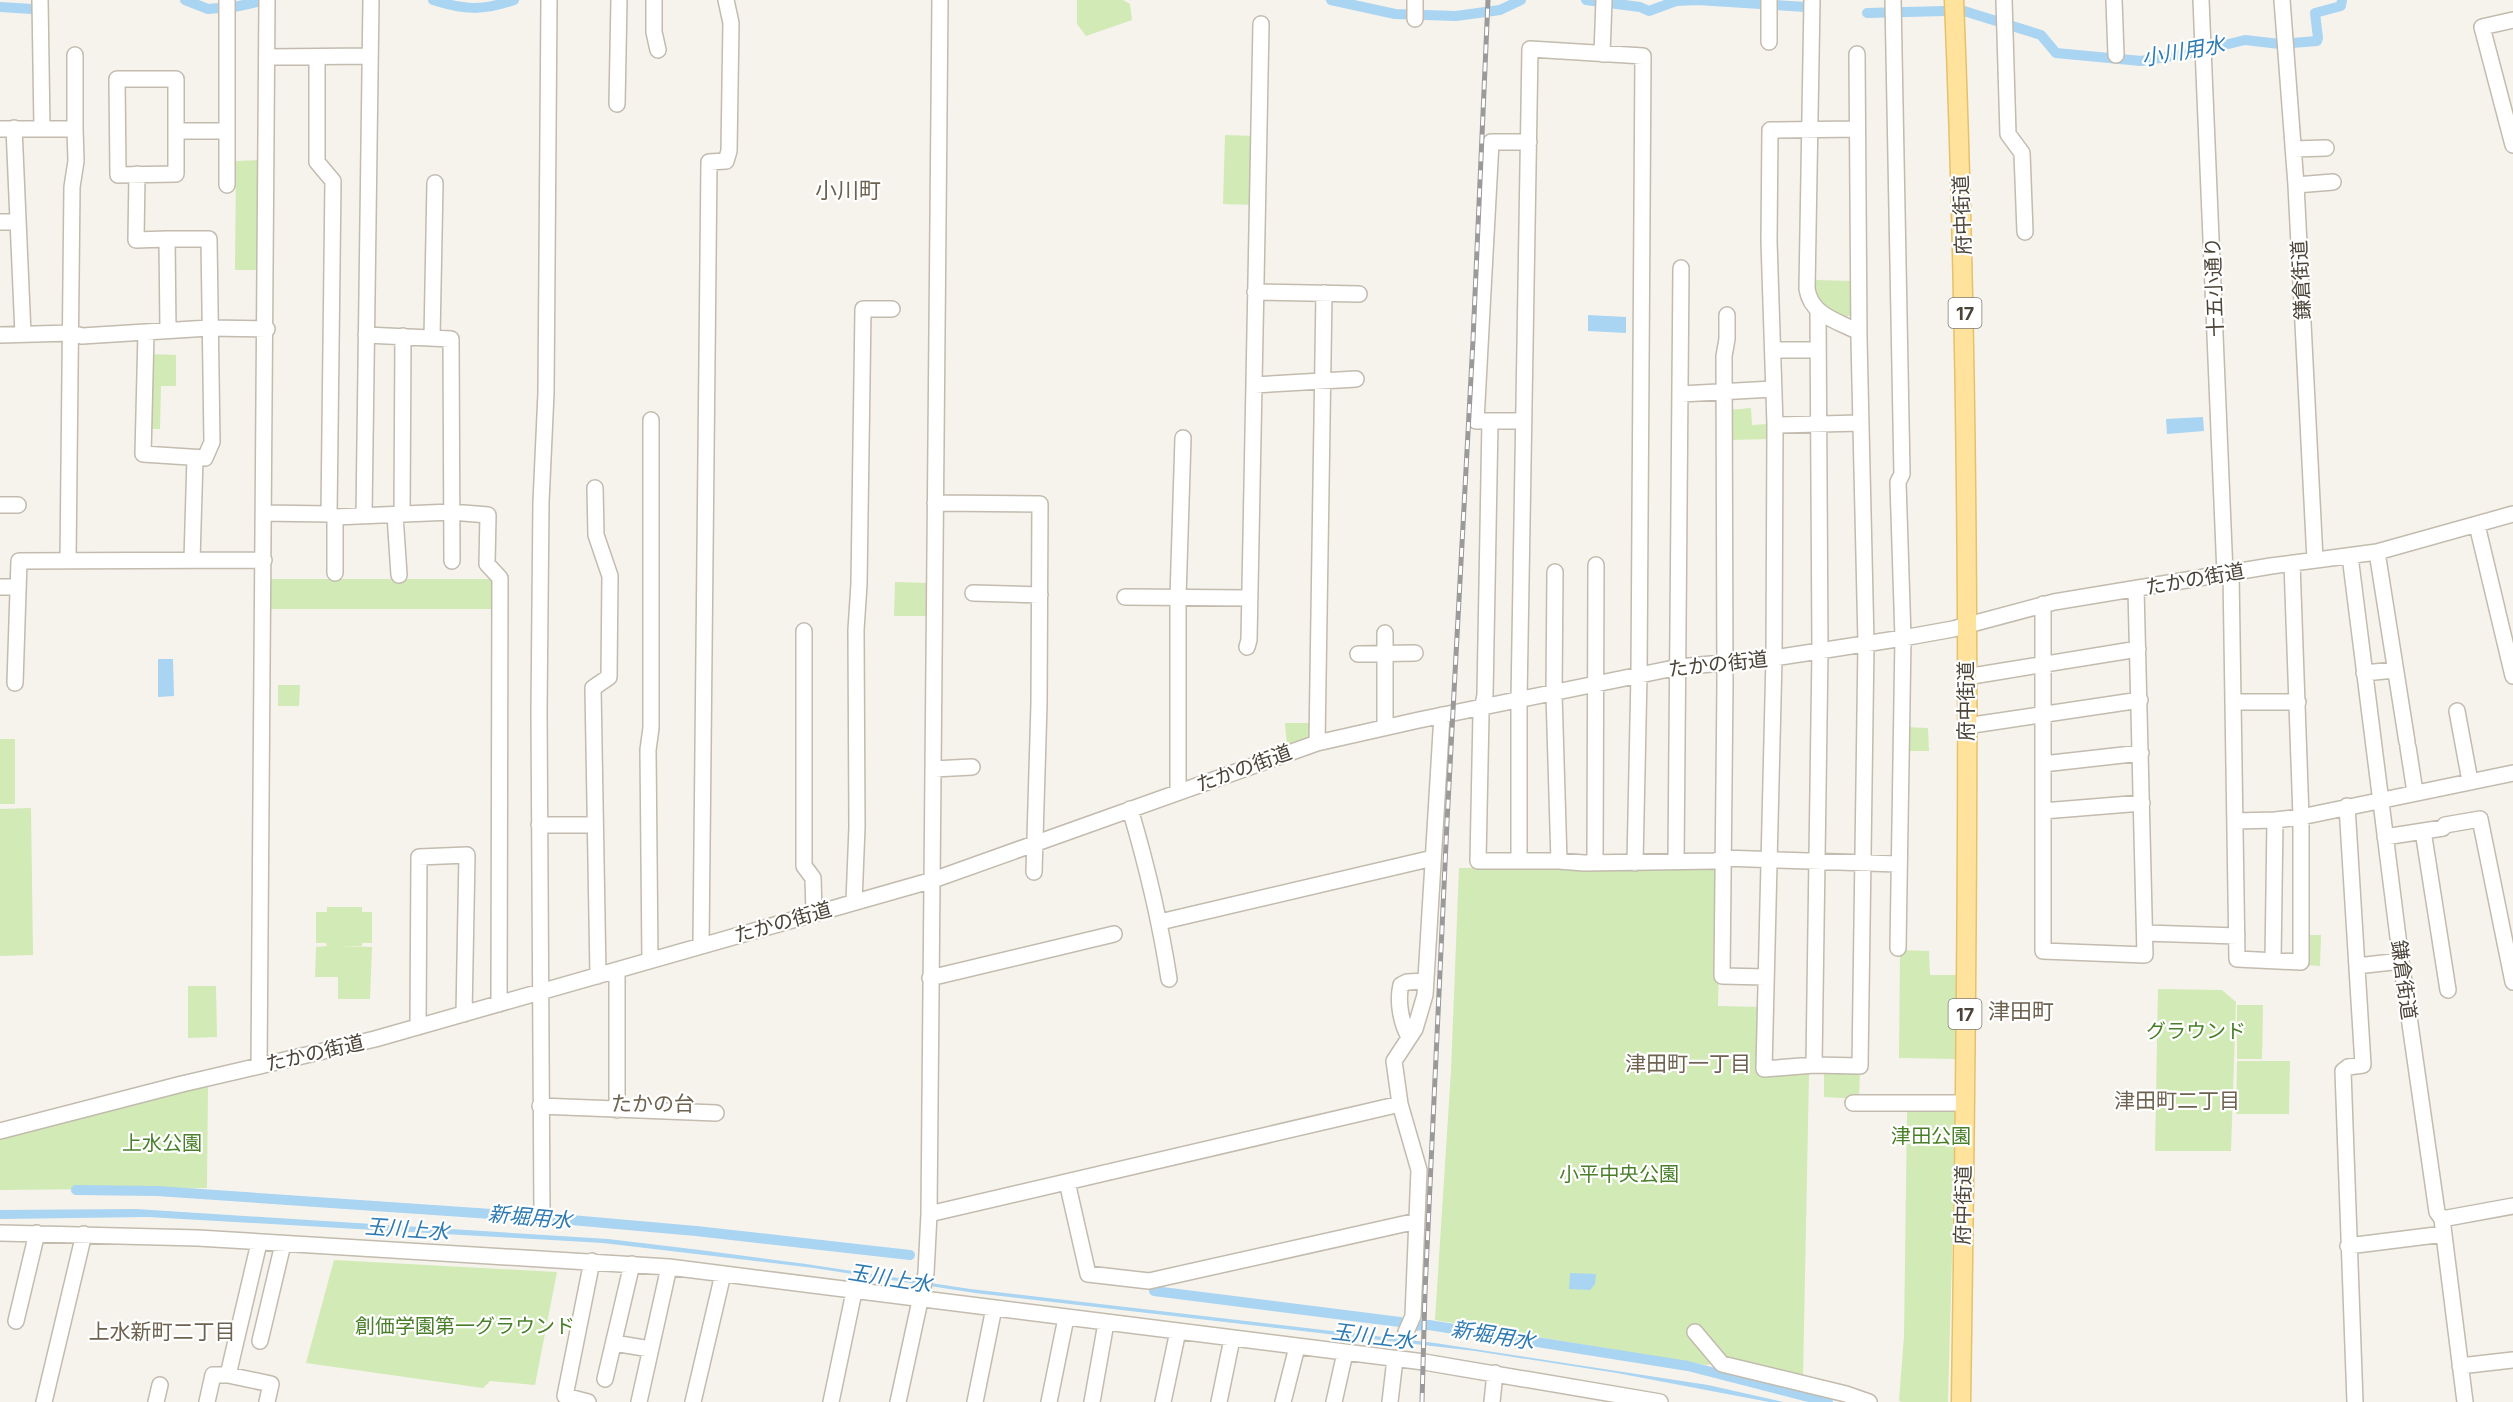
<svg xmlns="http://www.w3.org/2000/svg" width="2513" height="1402" font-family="Inter,'Noto Sans JP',sans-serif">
<rect width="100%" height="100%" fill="#f6f3ec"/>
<path fill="#d2eab5" d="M1077,0H1123L1130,4L1132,20L1086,36L1077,24Z
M1225,135L1254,136L1252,205L1223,204Z
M263,160L264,270H235L236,161Z
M1815,280L1854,281V314L1846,317C1828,309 1814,302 1815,280Z
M151,354L176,355V386H161L160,429H149Z
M1751,408L1752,425L1768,424L1771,439L1729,440V410Z
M270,579H495V609H271Z
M895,582L930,583V616H894Z
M278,685H300L299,706H278Z
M1285,723H1312V736L1287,746Z
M1904,727L1928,728L1929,751H1906Z
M0,739H15V804H0Z
M31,808L33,955L0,956V809Z
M1721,865L1718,1006L1762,1007V1075L1809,1074L1803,1377L1728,1359L1707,1365L1435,1320L1451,1071L1459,868Z
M327,907H362V912H372V943H362V946H337L372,947L370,999H338V977H315L316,947L327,946L326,943H316V912H327Z
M2306,935H2321L2320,966L2305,965Z
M1900,950L1929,951L1930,975H1958V1059L1899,1058Z
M188,986H216L217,1037L188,1038Z
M2158,989L2222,990L2236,1002L2231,1151H2155Z
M2237,1005H2263L2262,1059H2237Z
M2237,1061H2290L2289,1114H2236Z
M1824,1071L1860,1073L1859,1099L1824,1097Z
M208,1085L207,1188L0,1190V1135Z
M1956,1110L1948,1402H1902L1899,1401L1904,1336L1907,1111Z
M334,1260L557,1272L535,1385L490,1381L483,1388L306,1363Z"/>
<path fill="#a9d4f2" d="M1588,315L1626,317V333L1588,331Z
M2203,417L2204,431L2167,434L2166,419Z
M158,659H173L174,696L158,697Z
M136,1209L608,1239L700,1250L806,1264L970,1289L1435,1343L1708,1385L1783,1402H1769L1617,1373L1475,1351L975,1293L814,1268L603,1243L148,1217L0,1219V1210Z
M1570,1273L1596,1274L1595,1284L1590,1290L1569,1289Z"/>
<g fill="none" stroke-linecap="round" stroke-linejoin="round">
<path stroke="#a9d4f2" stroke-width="10" d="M185,0L208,9L220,8
M433,0C464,10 483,11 514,0
M1331,0L1395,14L1456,16L1500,10L1521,0
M1586,0L1640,7L1649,11L1676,1L1697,0L1806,7
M0,7L32,9
M234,7L262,1
M1964,11L2041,35L2056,53L2141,61L2191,53L2245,40L2280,44L2317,41L2318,38L2315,13L2341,6L2342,0
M1867,13L1946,11
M76,1190L157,1191L537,1217L696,1231L910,1255
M1154,1291L1400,1322L1411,1326L1429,1325L1688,1366L1828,1402"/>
<defs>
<path id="minor" d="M40,0L42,128
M654,0V32L658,50
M1415,0V19
M1769,0V42
M1812,0L1807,289C1811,315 1837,321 1859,332
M1893,0L1902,474L1898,482L1903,638L1898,948
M2004,0L2008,134L2022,153L2025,232
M2114,0L2116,55
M2201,0L2225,574
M2282,0L2296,185L2315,560
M2513,20L2482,27L2513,145
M1602,54L1604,0
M1857,54L1859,339L1866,643L1860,1066L1814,1065L1764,1069L1774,658L1775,425L1769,241L1770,130L1857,129
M267,57L370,56
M317,57V162L333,181L329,514
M117,79H176V174L118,175Z
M617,104L619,0
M14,128L23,334
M0,129H75V55
M177,131H225
M1529,142H1491L1476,421H1490L1485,695L1481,714L1478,861H1559L1584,863L1715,861L1723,858L1898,864
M2293,149L2326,148
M137,174L136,240L167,239
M227,185V0
M2296,185L2333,182
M0,222H17
M1255,292L1359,294
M1727,315V339L1724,356L1725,685L1722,976L1766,977
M146,333L143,454L205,458L212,442L209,239H167L168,330
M0,335L71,333L82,336L209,328L267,329
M366,335L451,339L452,561
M432,338L435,183
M1773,350H1818
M1254,385L1356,379
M1681,394L1773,389
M1490,421H1524
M1775,425L1861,423
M595,488L596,535L610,576L609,677L593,688L598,976
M935,503L1040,504L1039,704L1034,872
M0,505H18
M263,513L329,514L335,517L451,512L488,515L487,564L500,578L499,1004
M402,514L403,336
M364,515L371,0
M395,515L399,575
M335,517V573
M2477,525L2513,676
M2377,552L2407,742
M2350,556L2401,961L2437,1212L2442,1219L2465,1402
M192,560L195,458
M68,561L72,187L76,161L75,129
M1555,572L1554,694L1559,861
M2231,573L2237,959L2301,962V817L2292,563
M0,587H18
M973,593L1040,595
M1125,597L1249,598
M2043,604V951L2145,955L2136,589
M804,631V866L813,878L814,913
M1247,647L1249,640L1261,24
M1358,654L1415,653
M2364,673L2395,670
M1966,677L2138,649
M15,683L19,561L264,560
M2234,702H2298
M2457,711L2470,781
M1966,726L2140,700
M1385,727V633
M1317,743L1324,293
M2408,747L2415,792
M2043,764L2141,753
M934,769L972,767
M1178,792V598L1183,438
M2347,806L2363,1065L2348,1067L2343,1071L2355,1402
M1130,809C1147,866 1160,921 1169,979
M2043,811L2142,803
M2235,821L2275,820L2301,817L2513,773
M539,825H594
M2423,831L2448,990
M2385,837L2443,828L2445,825L2480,819L2513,982
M1519,860V700L1530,49L1643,56L1639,675L1635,863
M1676,862L1681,268
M1595,863L1596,565
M854,902L857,827L856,630L859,584L863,309H892
M1160,922L1433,858
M2145,933L2237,936
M701,945L709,162L726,161L729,151L731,23L726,0
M650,960L648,750L651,728V420
M2273,961L2275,820
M2357,966L2401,961
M617,970V1110
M930,978L1114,934
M418,1027L419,857L467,855L464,1014
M1409,1037C1401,1023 1397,1001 1401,985L1407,982L1426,981
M1814,1065L1820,651L1818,313
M259,1066L267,0
M1853,1103H1964
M540,1106L716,1113
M0,1131L182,1084L375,1039L933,880L1317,743L1419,720L1679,667L1774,658L1903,638L1953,629L2054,602L2271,566L2377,552L2513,514
M1067,1182L1088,1274L1149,1281L1417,1221
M929,1214L1400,1104
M542,1217L539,712L541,502L546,393L549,0
M2442,1219L2513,1206
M0,1233L198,1238L669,1267L1424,1362L1660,1402
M2348,1246L2444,1234
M16,1321L37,1233
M1406,1332L1413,1316L1419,1170L1400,1104L1394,1061L1415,1029L1425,995L1442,715
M1695,1332L1722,1364L1846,1394L1869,1402
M260,1341L283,1244
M614,1343L650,1349
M2460,1366L2513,1360
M228,1375L271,1384L267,1402
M605,1379L632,1264
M44,1402L84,1234
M156,1402L160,1385
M207,1402L213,1375H228L259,1243
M588,1402L565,1396L592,1261
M639,1402L669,1267
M693,1402L723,1274
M831,1402L854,1292
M898,1402L926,1273L929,1214L940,0
M975,1402L994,1308
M1049,1402L1066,1318
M1092,1402L1106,1323
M1163,1402L1178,1331
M1219,1402L1232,1339
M1283,1402L1297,1347
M1334,1402L1345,1353
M1390,1402L1395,1359
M1492,1402L1495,1373"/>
<path id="major" d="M1954,0C1973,467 1968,935 1961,1402"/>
</defs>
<use href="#minor" stroke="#c2bbae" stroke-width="18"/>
<use href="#major" stroke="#e6c16a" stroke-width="21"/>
<use href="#minor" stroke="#fff" stroke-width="15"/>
<use href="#major" stroke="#ffe39c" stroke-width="18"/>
<defs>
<path id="rail" d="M1422,1402L1425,1292L1447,822L1473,340L1488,0"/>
</defs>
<use href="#rail" stroke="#9a9a9a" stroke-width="5"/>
<use href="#rail" stroke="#fff" stroke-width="3" stroke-dasharray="9" stroke-linecap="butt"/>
</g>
<g text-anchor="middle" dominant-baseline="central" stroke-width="4.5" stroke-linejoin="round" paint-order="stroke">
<g fill="#fff" stroke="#817c74" stroke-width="1.5">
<rect x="1948.5" y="298" width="33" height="30" rx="4.5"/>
<rect x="1948.5" y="999" width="33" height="30" rx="4.5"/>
</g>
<g font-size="18" font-weight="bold" fill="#4b4439">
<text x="1965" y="313">17</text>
<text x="1965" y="1014">17</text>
</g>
<g font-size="20" fill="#4b4439" stroke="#fff">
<text transform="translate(1962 215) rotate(-92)">府中街道</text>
<text transform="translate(2301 280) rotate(-93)">鎌倉街道</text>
<text transform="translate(2214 287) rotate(-92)">十五小通り</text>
<text transform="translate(2195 579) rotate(-10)">たかの街道</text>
<text transform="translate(1718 664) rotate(-6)">たかの街道</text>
<text transform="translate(1966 701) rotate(-90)">府中街道</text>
<text transform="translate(1244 768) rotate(-20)">たかの街道</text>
<text transform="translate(783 922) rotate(-16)">たかの街道</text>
<text transform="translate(2404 980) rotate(82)">鎌倉街道</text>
<text transform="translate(315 1053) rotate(-13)">たかの街道</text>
<text transform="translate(1963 1205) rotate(-89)">府中街道</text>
</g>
<g font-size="20" fill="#4a7f2a" stroke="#fff">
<text x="2196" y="1031">グラウンド</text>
<text x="1931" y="1136">津田公園</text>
<text x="162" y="1143">上水公園</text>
<text x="1619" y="1174">小平中央公園</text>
<text x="465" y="1326">創価学園第一グラウンド</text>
</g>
<g font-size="21" font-style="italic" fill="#2e7ab2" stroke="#fff">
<text transform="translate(2183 51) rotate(-10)">小川用水</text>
<text transform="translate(530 1217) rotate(5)">新堀用水</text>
<text transform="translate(407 1229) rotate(4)">玉川上水</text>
<text transform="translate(890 1278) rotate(9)">玉川上水</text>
<text transform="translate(1493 1335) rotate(9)">新堀用水</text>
<text transform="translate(1373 1336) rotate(7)">玉川上水</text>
</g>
<g font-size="21" fill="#6e6250" stroke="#fff">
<text x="1688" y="1063">津田町一丁目</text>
<text x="2177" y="1100">津田町二丁目</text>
<text x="653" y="1103">たかの台</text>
<text x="162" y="1331">上水新町二丁目</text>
</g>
<g font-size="22" fill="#6e6250" stroke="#fff">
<text x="848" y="190">小川町</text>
<text x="2021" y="1011">津田町</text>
</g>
</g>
</svg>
